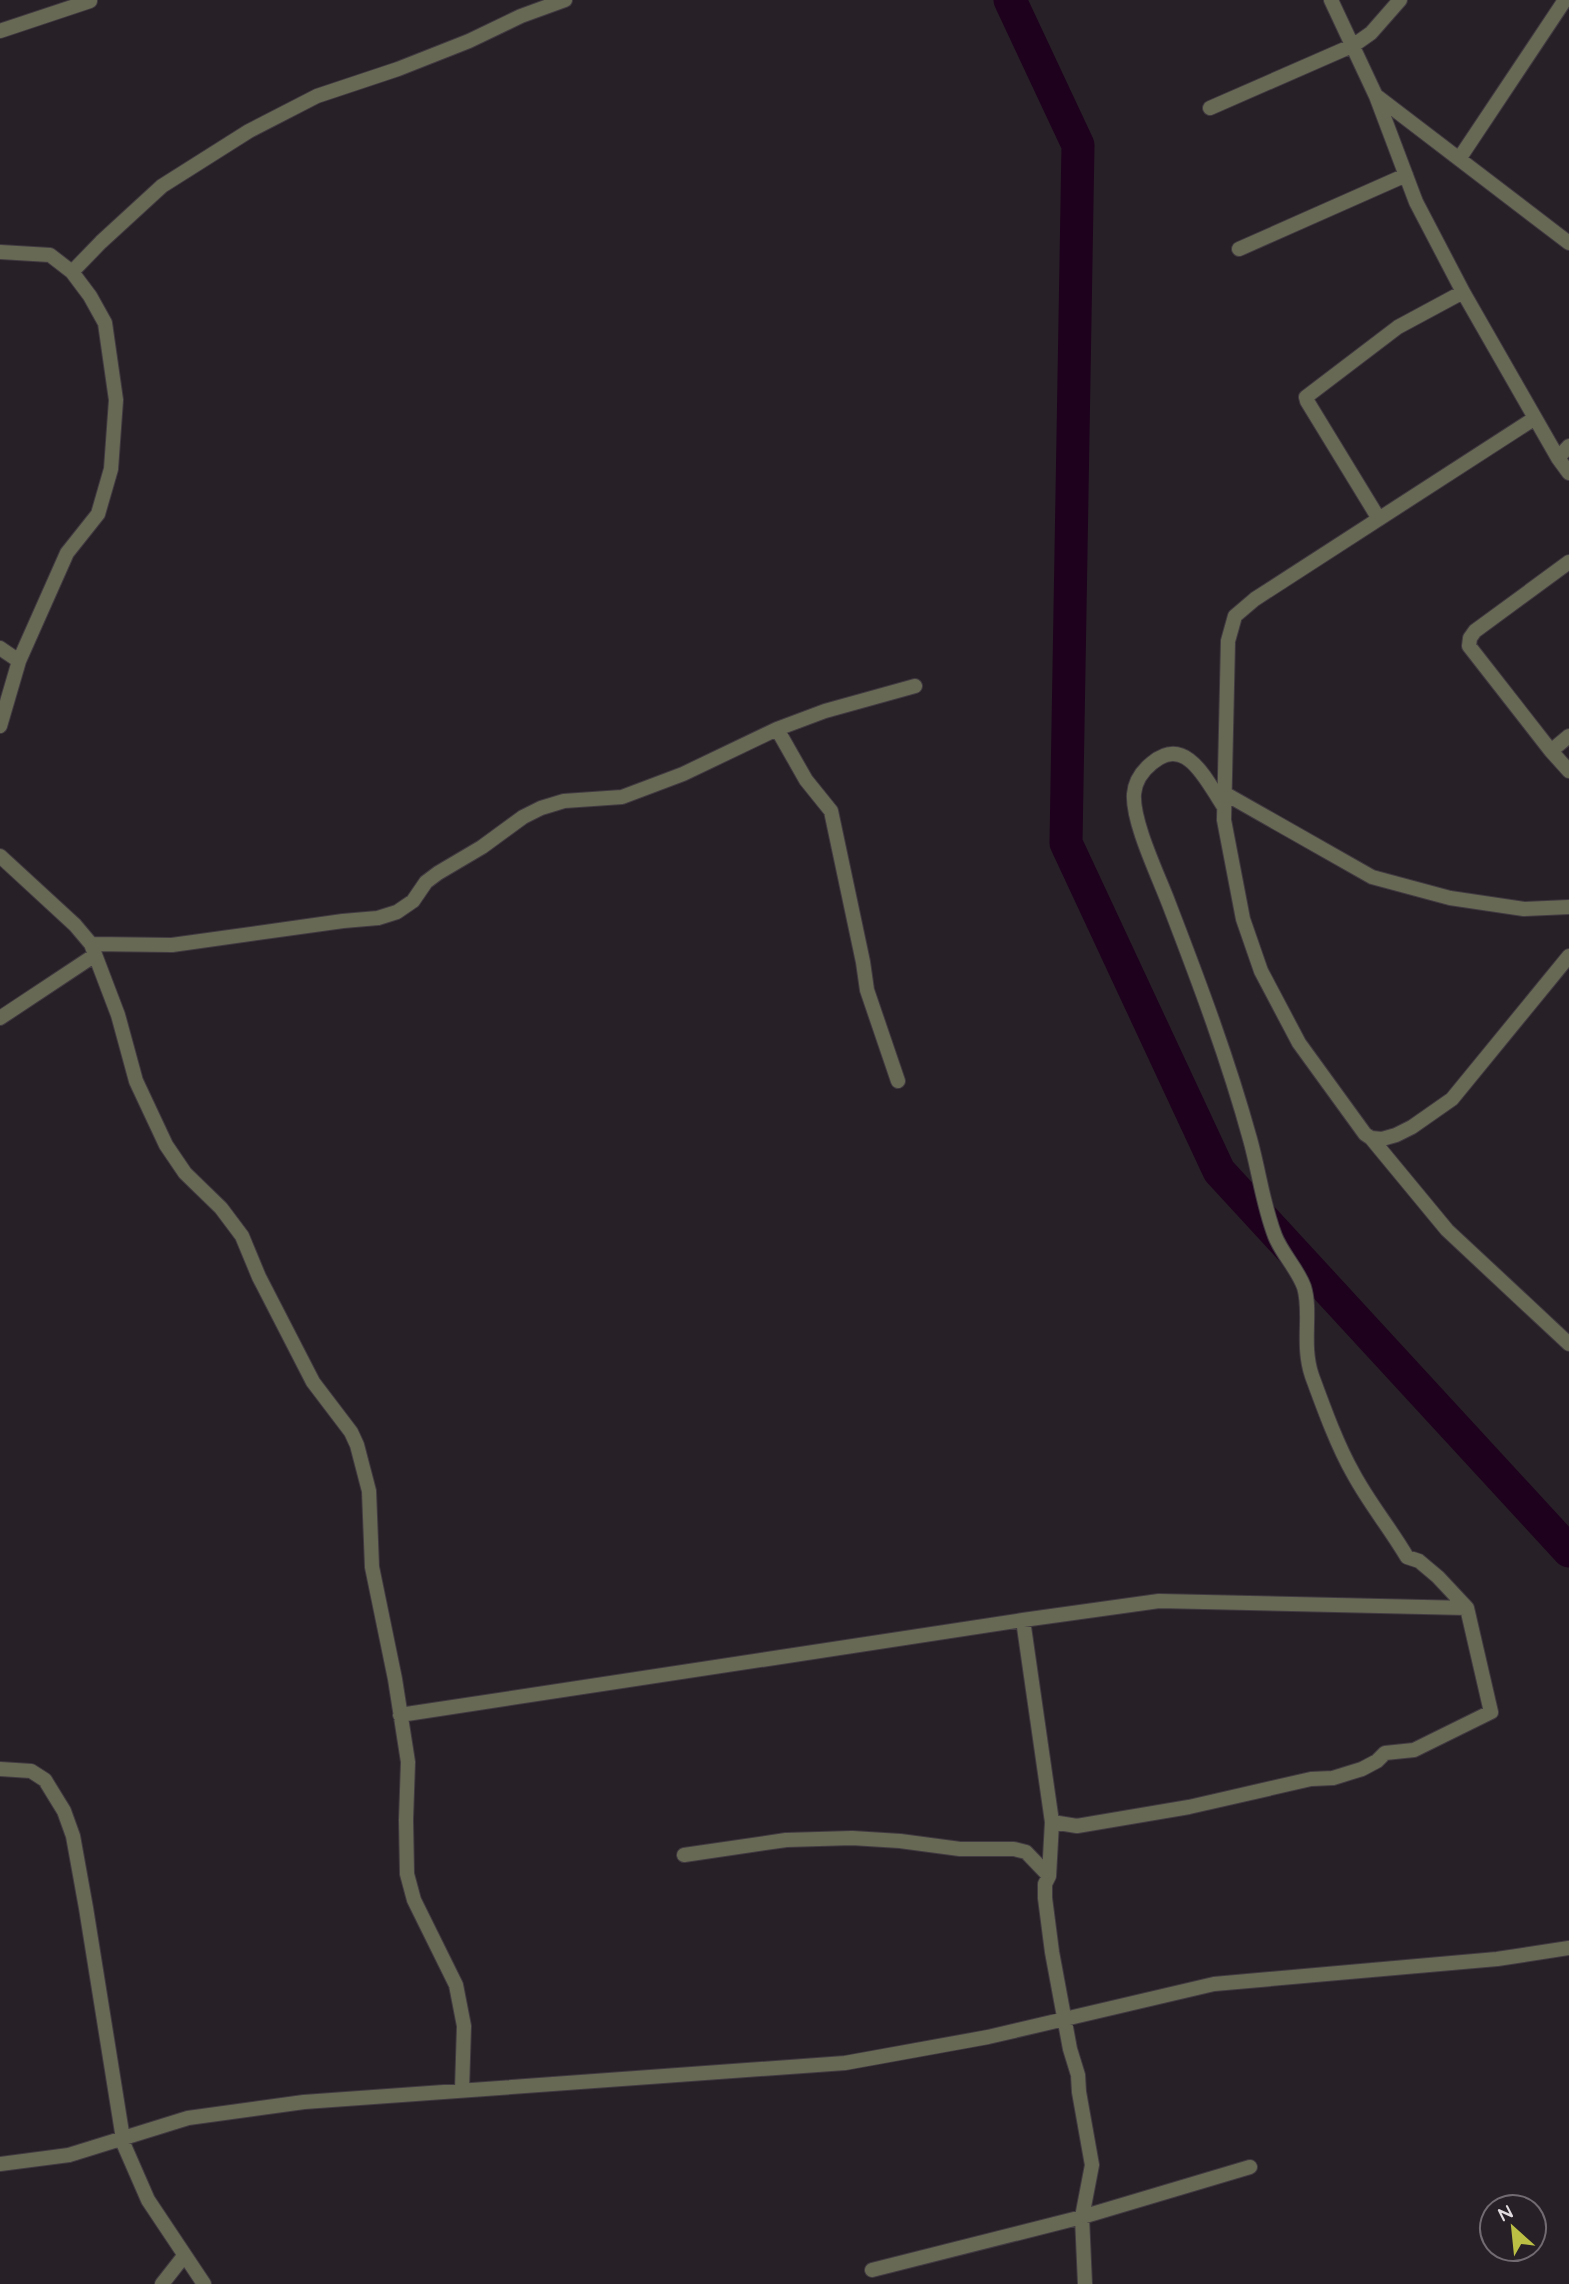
<svg xmlns="http://www.w3.org/2000/svg" width="1569" height="2284" font-family="Quicksand,sans-serif">
<rect width="100%" height="100%" fill="#272027"/>
<g fill="none" stroke-linecap="round" stroke-linejoin="round">
<path stroke="#1e021d" stroke-width="33" d="M1010,0L1078,145L1066,843L1219,1171L1569,1551"/>
<defs>
<path id="street" d="M1331,0L1376,96L1416,202L1463,292L1558,458L1569,473
M0,31L90,1
M1378,97L1569,243
M1210,108L1354,45L1371,33L1400,0
M1459,159L1565,0
M1239,249L1406,175
M0,252L50,255L72,272L90,296L105,323L116,400L111,469L98,514L67,553L19,661L0,726
M72,272L101,242L162,186L249,131L317,96L398,69L469,41L521,16L565,0
M1535,418L1255,599L1235,616L1228,641L1224,820L1243,919L1261,971L1299,1043L1365,1134L1371,1138L1447,1230L1569,1344
M1558,458L1569,446
M1379,519L1307,401L1306,397L1398,327L1463,292
M1569,562L1475,631L1470,638L1469,646L1551,751L1569,771
M0,648L19,661
M777,729L806,780L831,811L863,962L867,990L898,1081
M1551,751L1569,736
M1224,793L1372,877L1450,898L1524,909L1569,907
M0,856L75,925L91,944L118,1015L136,1081L166,1145L185,1173L221,1208L242,1236L259,1277L313,1382L351,1432L357,1445L369,1491L372,1567L395,1679L408,1762L406,1820L407,1874L414,1900L456,1985L464,2026L462,2090
M91,944L172,945L343,921L378,918L397,912L413,901L426,882L438,873L482,847L523,817L541,808L564,801L622,797L683,774L777,729L825,711L915,686
M0,1018L95,955
M1371,1138L1382,1139L1396,1135L1412,1127L1452,1099L1569,956
M1023,1620L1052,1822L1049,1876L1045,1884V1898L1052,1952L1070,2049L1078,2075L1079,2092L1092,2165L1082,2217L1085,2284
M400,1715L1023,1620L1159,1601L1467,1608
M0,1769L31,1771L45,1780L64,1811L73,1836L86,1908L124,2145L148,2200L204,2284
M1052,1822L1077,1826L1189,1807L1311,1779L1333,1778L1362,1769L1377,1761L1385,1753L1414,1750L1491,1712L1467,1608L1438,1577L1419,1561L1407,1557C1390,1528 1369,1503 1353,1473C1337,1445 1323,1406 1312,1376C1301,1344 1312,1313 1304,1287C1297,1268 1282,1254 1275,1236C1263,1205 1259,1171 1250,1139C1228,1059 1199,982 1169,904C1159,877 1132,822 1134,794C1135,782 1142,771 1152,763C1187,734 1207,782 1224,807
M684,1855L786,1840L852,1838L900,1841L960,1849H1014L1026,1852L1049,1876
M0,2164L69,2155L188,2118L304,2102L845,2063L988,2037L1214,1984L1497,1959L1569,1948
M872,2270L1082,2217L1250,2167
M162,2284L184,2256"/>
</defs>
<use href="#street" stroke="#413a41" stroke-width="16"/>
<use href="#street" stroke="#686955" stroke-width="14"/>
</g>
<g transform="translate(1513 2228) rotate(333)"><circle r="33" fill="#272027" stroke="#716b71" stroke-width="2"/>
<path d="M0-5L12 26L0 18L-12 26Z" fill="#bbc045"/>
<text y="-10" font-size="19" font-weight="bold" text-anchor="middle" fill="#e1dce0">N</text>
</g>
</svg>
